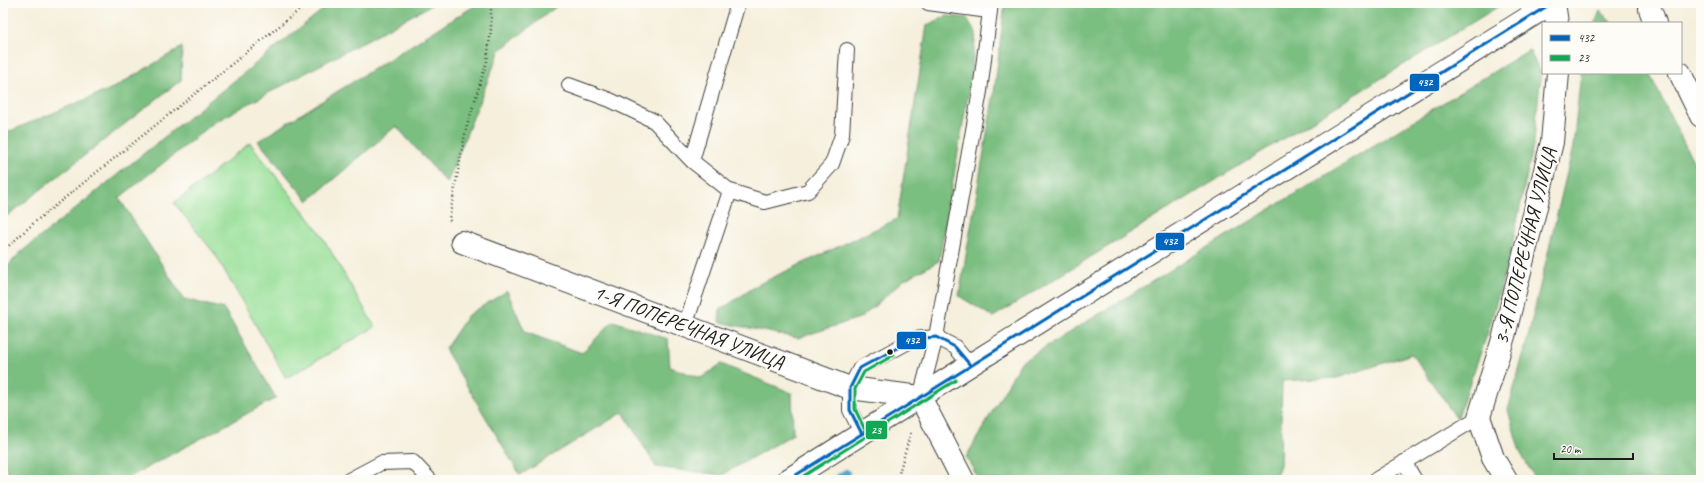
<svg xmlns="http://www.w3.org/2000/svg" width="1704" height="483" font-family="Caveat,sans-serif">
<rect width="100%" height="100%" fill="#fdfcf7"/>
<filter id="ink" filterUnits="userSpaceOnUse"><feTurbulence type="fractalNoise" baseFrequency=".025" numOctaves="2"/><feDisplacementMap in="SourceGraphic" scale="8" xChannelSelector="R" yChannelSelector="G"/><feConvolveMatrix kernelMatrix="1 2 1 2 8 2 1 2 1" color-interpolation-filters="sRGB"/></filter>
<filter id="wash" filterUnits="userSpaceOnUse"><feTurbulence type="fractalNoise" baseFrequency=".012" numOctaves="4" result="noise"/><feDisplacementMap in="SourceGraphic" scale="16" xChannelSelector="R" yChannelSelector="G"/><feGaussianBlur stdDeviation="0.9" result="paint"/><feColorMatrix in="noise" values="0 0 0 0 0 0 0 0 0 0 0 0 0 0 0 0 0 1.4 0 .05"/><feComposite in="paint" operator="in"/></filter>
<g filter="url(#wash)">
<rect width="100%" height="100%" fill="#f5efdc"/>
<path fill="#98df98" stroke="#5a7e5a" d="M250,143L319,231L375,327L286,378L215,254L174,203Z"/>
<path fill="#7abe80" stroke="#4b6d4e" d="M331,3H435L215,122L119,198L184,299L224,309L276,398L124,480H14L7,471L3,454V271L20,253Z
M479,3H561L500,50L447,183L396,126L308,201L258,141Z
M1005,3H1504L993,317L959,296L994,93Z
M1600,11L1612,23H1595Z
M947,16L967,18L976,33L969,89L939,261L904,280L862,317L798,338L719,322L720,310L759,284L897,219L927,25Z
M182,47L181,80L3,219V134L115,87Z
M1529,50L1541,73L1534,141L1511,250L1488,332L1457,419L1412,354L1337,378L1282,381L1280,465L1274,480H979L966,457L1021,362Z
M1581,73H1649L1701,177V480H1536L1520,452L1508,410L1527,341L1573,147Z
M507,291L525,332L582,353L613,321L668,339L670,367L701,378L721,364L792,393L793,434L722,475L656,467L623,412L520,475L445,349L468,315Z"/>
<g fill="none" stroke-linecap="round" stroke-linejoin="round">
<path stroke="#52a9cf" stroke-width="8" d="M835,480L846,473"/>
</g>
</g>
<g filter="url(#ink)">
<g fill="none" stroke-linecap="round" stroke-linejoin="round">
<defs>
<path id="service" d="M928,3L989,11
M569,85L610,100L654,121L692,161L730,191L765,202L808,191L832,164L842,135L847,50
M692,161L738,3
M685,326L730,191
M920,397L936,337L980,91L991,3
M862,434L850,410V388L860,368L914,339L936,337L955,347L970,365
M1404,462L1415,480
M349,480L381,463L413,462L430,480
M1375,480L1479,417"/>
<path id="minor" d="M1554,3L1557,23
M1650,3V9L1655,23
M1680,73L1701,116
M462,242L850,388L920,397L963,480
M970,365L1552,3
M1506,480L1493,458L1479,417L1504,336L1552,142L1558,73"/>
<path id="tertiary" d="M788,480L970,365"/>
</defs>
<use href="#service" stroke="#3d3c39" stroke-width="16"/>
<use href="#minor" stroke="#3d3c39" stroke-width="24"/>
<use href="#tertiary" stroke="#3d3c39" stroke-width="24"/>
<path stroke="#3d3c39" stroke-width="2.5" stroke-dasharray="1 3" stroke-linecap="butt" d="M450,221L449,219L466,129L487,61L491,29V3
M3,251L36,221L308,3
M897,480L911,432"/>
<use href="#service" stroke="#fff" stroke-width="14"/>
<use href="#minor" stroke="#fff" stroke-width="22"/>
<use href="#tertiary" stroke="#fff" stroke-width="22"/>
<defs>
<path id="bus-1" d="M862,434L850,410V388L860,368L914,339L936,337L955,347L970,365
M788,480L1552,3"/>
<path id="bus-2" d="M866,432L855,409V389L864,372L894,355
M797,480L956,380"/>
</defs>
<use href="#bus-1" stroke="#fdfcf7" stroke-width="6"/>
<use href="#bus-2" stroke="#fdfcf7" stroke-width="6"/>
<use href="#bus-1" stroke="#0065bd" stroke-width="3"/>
<use href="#bus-2" stroke="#10a855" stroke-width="3"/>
</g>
</g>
<circle fill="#1c1c1c" stroke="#fdfcf7" stroke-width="1.5" cx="890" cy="352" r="3.5"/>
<g text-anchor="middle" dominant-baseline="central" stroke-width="4" stroke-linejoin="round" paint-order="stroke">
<g font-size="20" fill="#1c1c1c" stroke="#fdfcf7">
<text transform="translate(1525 246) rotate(-76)">3-Я ПОПЕРЕЧНАЯ УЛИЦА</text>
<text transform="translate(689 327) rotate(21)">1-Я ПОПЕРЕЧНАЯ УЛИЦА</text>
</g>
</g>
<g stroke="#fdfcf7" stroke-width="1.5">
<rect x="1409" y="73" width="31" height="19" rx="4" fill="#0065bd"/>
<rect x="1155" y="232" width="30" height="19" rx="4" fill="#0065bd"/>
<rect x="896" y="331" width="31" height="19" rx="4" fill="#0065bd"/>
<rect x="865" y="420" width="23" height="20" rx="4" fill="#10a855"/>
</g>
<g font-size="11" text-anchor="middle" font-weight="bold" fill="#fff">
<text x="1425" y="86">432</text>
<text x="1170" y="245">432</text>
<text x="912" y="344">432</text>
<text x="876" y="434">23</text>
</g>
<rect width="1704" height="483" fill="none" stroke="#fdfcf7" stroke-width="16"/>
<rect x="1542" y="22" width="140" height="52" fill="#fdfcf7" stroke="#a3a29f"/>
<rect x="1550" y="35" width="20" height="6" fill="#0065bd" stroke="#a3a29f"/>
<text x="1578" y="42" font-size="12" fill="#1c1c1c">432</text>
<rect x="1550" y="55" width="20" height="6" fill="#10a855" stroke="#a3a29f"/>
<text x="1578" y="62" font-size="12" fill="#1c1c1c">23</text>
<path d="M1554 453v6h79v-6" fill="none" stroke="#1c1c1c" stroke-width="2"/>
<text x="1560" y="453" font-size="12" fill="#1c1c1c" stroke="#fdfcf7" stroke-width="3" paint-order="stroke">20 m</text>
</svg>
